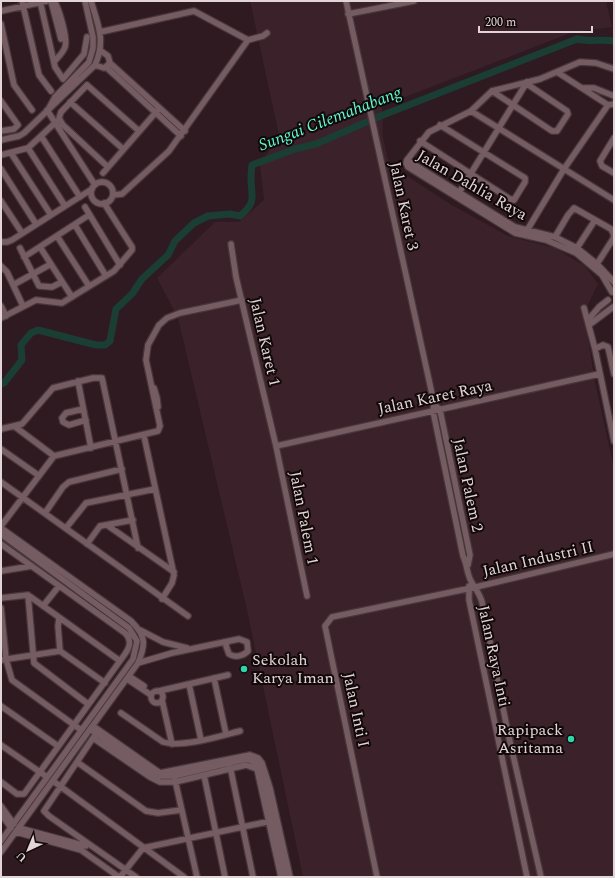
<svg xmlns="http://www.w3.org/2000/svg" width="615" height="878" font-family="Spectral,serif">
<rect width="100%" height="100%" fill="#2e1a20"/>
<path fill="#3b2129" d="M250,1H606L612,27L573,32L382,106L383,137L389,164L450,204L508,236L555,248L585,266L598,284L584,313L595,382L614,468V877H303L247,610L178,318L157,278L215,222H239L264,200L260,165L279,135Z"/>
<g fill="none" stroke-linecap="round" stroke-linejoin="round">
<path stroke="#1a3e33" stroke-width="7" d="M1,384L4,383L22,360L21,345L31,333L38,330L96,345H105L110,341L116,309L132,294L142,279L168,255L175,241L194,223L208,216L230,214L240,216C256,202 252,199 251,181C251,176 251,170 252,165L295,149L316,144L378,117L577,39C589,42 601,39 614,41"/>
<defs>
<path id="minor" d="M22,1L39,75L51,91
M40,1L55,67L63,79L84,54L87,37
M51,1L61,39
M346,1L434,403L433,411L463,556C467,564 467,574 471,581C475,588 480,594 482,602L508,733L541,877
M1,11L47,1
M348,14L414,1
M1,24L14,85L32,110
M100,32L194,11L248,40
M54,62C58,57 63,53 65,47C68,39 59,8 54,1
M110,63L185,131
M95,65L104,68L110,63L108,56L101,51
M106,67L181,136
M557,72L608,105
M582,88H594L614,96
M492,91L552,131H557L568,114L567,111L527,84
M1,101L18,125L14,129L1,131
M70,102L123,149
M608,105L614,104
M49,108L55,97L89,62L93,48V37L85,1
M47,110L95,185
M471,111L614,200
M41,136L80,197
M614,138L600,161L602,166L614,173
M1,140L19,136L24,133L95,65C106,40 98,25 91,1
M420,141L510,199L514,200L525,182V178L440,125
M28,148L65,206
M11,153L51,215
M1,155L28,148L56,122
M407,160L406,163L408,167L515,233L546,240L576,253L602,275L612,292
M407,160L515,227L555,237L577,248L597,264L614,282
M407,160L429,132L471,111L492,91L540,79L580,62L596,63L614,69
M108,167L63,125L59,118L61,112L87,85L139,131
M1,169L36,224
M103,173L157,111
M91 193a11 11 0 1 1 22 0a11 11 0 1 1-22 0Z
M113,195L122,194L169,151L248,40L263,36L267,33
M457,196L527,82
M1,201L22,233
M85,207L120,265
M75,225L106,276
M526,232L564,169L608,105
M57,236L89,286
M555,237L568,215L574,208L611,229L614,235L613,239L595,267
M1,242H7L12,240L92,189
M231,244L236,277L276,446L307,596
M40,247L72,297
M20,248L39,286L52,287L62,282
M577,248L595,220
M24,257L89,215
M1,266L7,272L23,306
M13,285L51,264
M1,306L6,316
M584,308L595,349L614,441
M1,318L36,300L62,303L114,271L132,250V247L104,203
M588,320L599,307L608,300
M589,325L613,307
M595,349L603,345L608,347L614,374
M78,381L91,448
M154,388L157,398L158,407
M437,407L440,410L470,555L468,565
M83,409L66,413L62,418L63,422L69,425L86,420
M14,426L54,456
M1,429L22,424L53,388L93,378H102L138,548
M144,436L174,575L172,583L162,599
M276,446L599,374
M1,449L38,475
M1,482L188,616
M45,513L63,487L69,482L122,469
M107,525L174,572
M1,526L54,456L158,431L160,426L146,360L148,345L159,325L167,318L180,313L242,300
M1,528L131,621C146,636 146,644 138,663L1,852
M66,528L86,503L155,489
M1,534L129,628L137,641L133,659L1,841
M1,544L125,633C132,640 130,647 125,654L24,794H17L1,782
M87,544L100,526L133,520
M1,571L32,566
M469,586V600L527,877
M28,595L34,663L88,704
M1,598L28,595L120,661
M43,606L59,586
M1,608L6,659L12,680L81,730
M59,618L58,626L60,651L105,683
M140,630L163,642L187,648
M1,660L60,651
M138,663L172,653L239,639L247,642L248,651C243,656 235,658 229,654L226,646L227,642
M129,676L144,686
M214,678L226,734
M127,679L151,695
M189,684L201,740
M151 697a6 6 0 1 1 12 0a6 6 0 1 1-12 0Z
M159,691L228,675
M162,700L172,744
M1,706L58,746
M121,713L163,742C182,748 220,736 240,731
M93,726L160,773L250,755L258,758L262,763L270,788L290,877
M90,729L157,776H174L246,759L252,761L259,765L274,821L285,877
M95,735L44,811L49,816L136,877
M93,738L150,777L160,782H175L246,765L257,769L281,877
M1,745L47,777
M77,762L146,811L158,813L181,810
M230,766L253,877
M204,775L225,877
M175,780L197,877
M53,781L184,877
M1,806L14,824
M1,814L11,828
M19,828L86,846
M16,832L81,850L119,877
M120,877L143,848L271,821
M377,877L325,626L332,617L476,587L614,554"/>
</defs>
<use href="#minor" stroke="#47373b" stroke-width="8"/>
<use href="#minor" stroke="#745c62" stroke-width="5.5"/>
</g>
<g fill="#2ed4aa" stroke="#11080a" stroke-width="1.5">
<circle cx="244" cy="669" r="4"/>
<circle cx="571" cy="739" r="4"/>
</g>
<g text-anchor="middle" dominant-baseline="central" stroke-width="4" stroke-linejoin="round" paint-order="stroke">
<g font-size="16" fill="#e2d4d7" stroke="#11080a">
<text transform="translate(472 185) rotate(30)">Jalan Dahlia Raya</text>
<text transform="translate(404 206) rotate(78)">Jalan Karet 3</text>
<text transform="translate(265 342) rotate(77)">Jalan Karet 1</text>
<text transform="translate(435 397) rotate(-12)">Jalan Karet Raya</text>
<text transform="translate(468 485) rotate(78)">Jalan Palem 2</text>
<text transform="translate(304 518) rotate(79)">Jalan Palem 1</text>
<text transform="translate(538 559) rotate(-13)">Jalan Industri II</text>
<text transform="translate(494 656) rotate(78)">Jalan Raya Inti</text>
<text transform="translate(356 710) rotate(78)">Jalan Inti I</text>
</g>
<g font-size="16" fill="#e2d4d7" stroke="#11080a" text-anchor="start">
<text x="252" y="660">Sekolah<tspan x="252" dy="18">Karya Iman</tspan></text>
<text x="563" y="730" text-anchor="end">Rapipack<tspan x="563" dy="18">Asritama</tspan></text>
</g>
<g font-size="17" font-style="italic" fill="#60fbcf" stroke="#11080a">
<text transform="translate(330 119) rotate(-21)">Sungai Cilemahabang</text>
</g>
</g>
<rect width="615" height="878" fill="none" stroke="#e2d4d7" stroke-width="4"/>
<g transform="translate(28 850) rotate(224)" stroke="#11080a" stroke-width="3" paint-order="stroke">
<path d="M0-3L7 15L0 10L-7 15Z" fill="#e2d4d7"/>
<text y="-6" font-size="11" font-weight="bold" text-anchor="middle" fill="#e2d4d7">U</text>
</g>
<path d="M479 26v6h113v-6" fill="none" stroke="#e2d4d7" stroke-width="2"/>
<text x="485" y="26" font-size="12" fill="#e2d4d7" stroke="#11080a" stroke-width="3" paint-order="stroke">200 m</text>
</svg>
